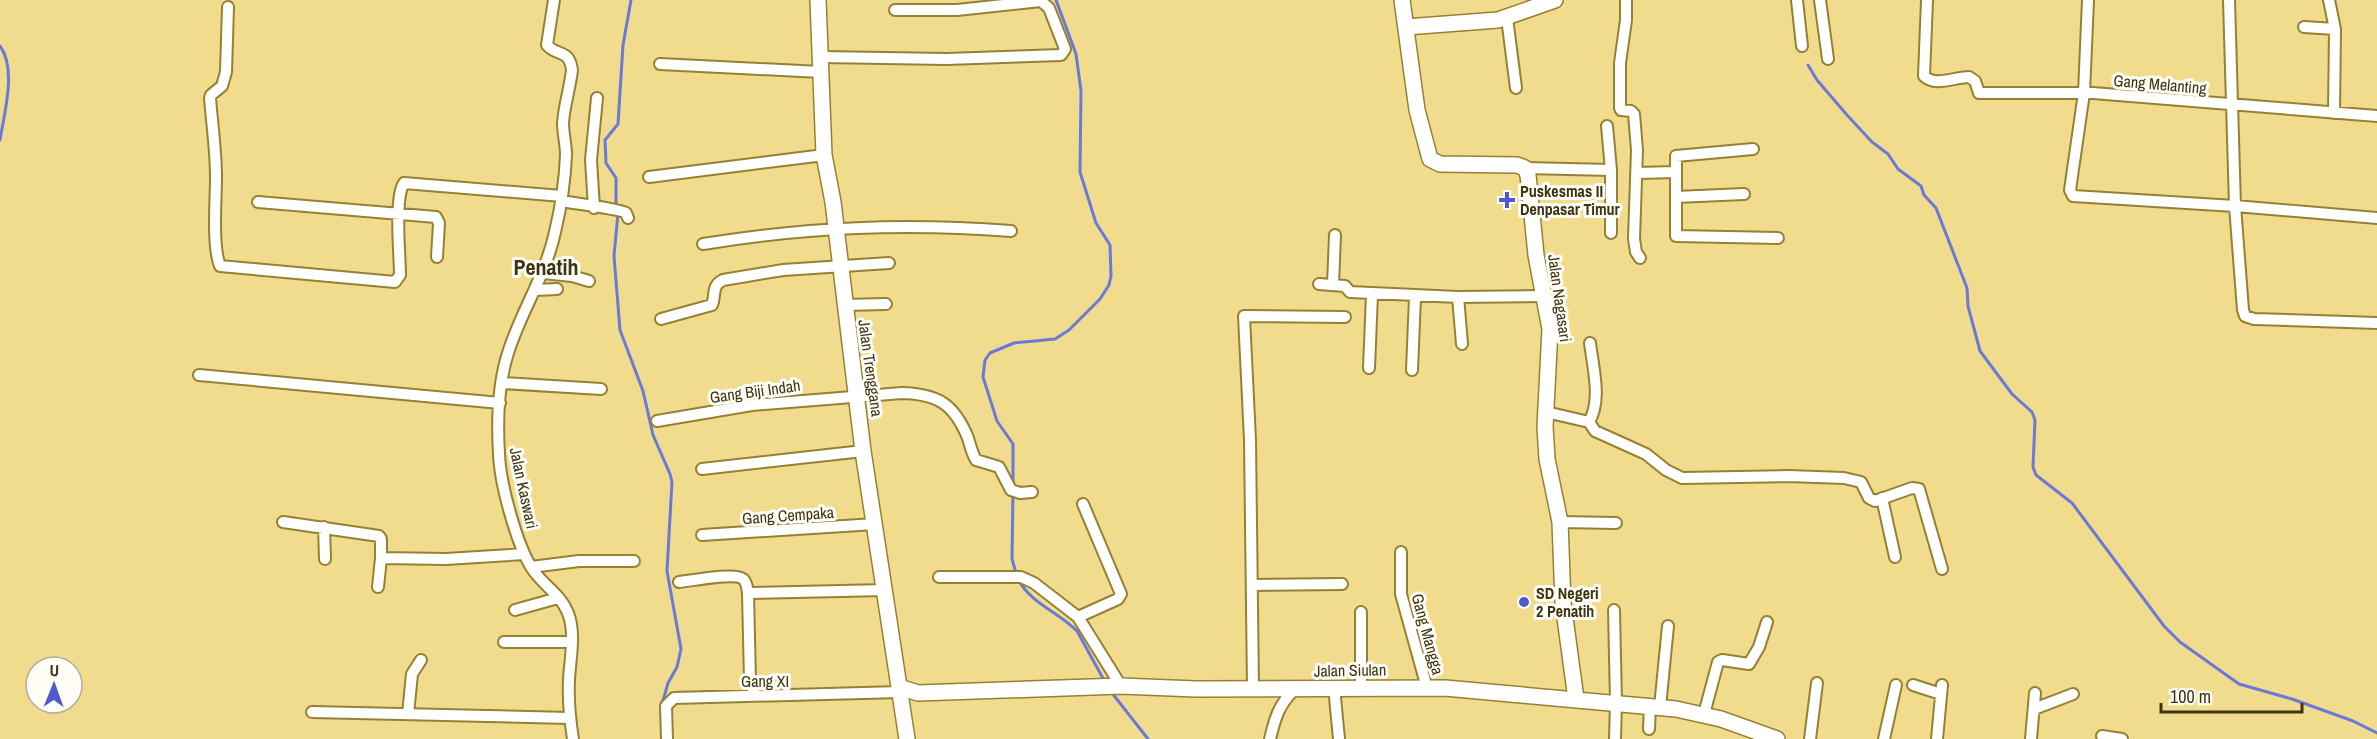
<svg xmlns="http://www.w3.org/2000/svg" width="2377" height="739" font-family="'Archivo Narrow',sans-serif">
<rect width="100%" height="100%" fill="#f1dc8d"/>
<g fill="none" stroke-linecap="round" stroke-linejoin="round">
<path stroke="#6b79d8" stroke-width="3" d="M0,46C17,69 4,114 0,140
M1808,65L1817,80L1847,115L1872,142L1888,154L1898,169L1921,186L1924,195L1936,208L1967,288L1968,306L1980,351L2012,394L2032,412L2035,420L2033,467L2036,475L2072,503L2164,626L2180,642L2239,684L2292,699L2353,721L2377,733
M616,206V178L606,163L605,140L618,124L623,45L631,0
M618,213L614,256L620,330L643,391L653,435L670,474L672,482L667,571L681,649L677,667L668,683L662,704
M1013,484V444L997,421L983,377L985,360L990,353L1014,343L1055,339L1069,330L1100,299L1109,285L1111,276L1110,245L1096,223L1080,172L1081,91L1076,54L1056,0
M1013,493L1012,559L1016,573
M1018,579C1031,604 1059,612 1077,631L1105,682
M1112,693L1148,739"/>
<defs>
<path id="street" d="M554,0L547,45C557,57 569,48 572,70C570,88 564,106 563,123C563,134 566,144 566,155C565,180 561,207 555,232C546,274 522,310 509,350C498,382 497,421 499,454C500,483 516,542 531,567C541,584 561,594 568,613C576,634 570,658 569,680C568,700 570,720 573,739
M1626,0V20L1620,63V108L1621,110L1631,111L1634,114L1637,150L1634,239L1636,252L1640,258
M1797,0L1802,46
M1820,0L1828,59
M1927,0L1924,76C1935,87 1955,77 1969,77L1975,81L1979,93H2093L2377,116
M2088,0L2084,93L2070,190L2073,196L2235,206L2243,310L2245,316L2254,319L2377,323
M2229,0L2235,206L2377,218
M228,7L226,72L222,86L211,95L210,98C212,124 216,150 216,177C216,200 212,246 220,266L395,282L400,275C400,255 394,198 404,183L562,196
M1507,18L1516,88
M2304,27L2335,29L2329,0
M821,57L947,59L1061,55L1065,49L1049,8L1041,1L957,10H895
M660,64L821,72
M2334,113L2335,29
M1753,149L1676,156V236L1778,238
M1525,168L1611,170L1607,126
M1611,170V233
M1637,173L1676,172
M649,177L824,155
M1676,197L1744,194
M561,201C572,203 621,209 626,213L628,218
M258,202L436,217L439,223L437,257
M594,208L591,160L597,98
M703,244C808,227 904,223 1011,231
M543,273L572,276L589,281
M1319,284L1345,286L1350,292L1458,297L1543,296
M1333,285L1335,235
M535,290L557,289
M1458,297L1462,344
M844,305L886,304
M661,319L712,305C716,295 711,286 723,280L783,270L889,263
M1369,368L1372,294
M1412,370L1415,297
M199,375L500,403
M502,383L601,389
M1546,412L1589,422C1602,400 1593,368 1590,343
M657,421L752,405L902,393C938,394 954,404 968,438C970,445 972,453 976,460L999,467L1011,490L1020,493L1032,492
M1589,422L1595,431L1646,454L1666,470L1682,478L1788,476L1844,478L1861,482L1869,498L1875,501L1912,488L1919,489L1942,569
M702,469L863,451
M1882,498L1895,557
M1083,504L1121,594L1118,599L1078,617L1121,686
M283,522L379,536L381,539V558L446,559L524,554
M1560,522L1616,523
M324,527L325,559
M702,535L875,524
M1401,552V594L1427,688
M531,567L579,561H634
M939,577H1021L1034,583L1078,617
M679,582C690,581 735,572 743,579C747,582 747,588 748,593L750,680L755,695
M1252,585L1342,584
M378,587L381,558
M748,593L886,590
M515,610L558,598
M1614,610L1616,703L1615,739
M504,642H572
M1913,685L1941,694
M1334,687L1339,739
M1361,687V612
M1253,688L1250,440L1244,316L1345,317
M1660,707L1668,626
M2034,709L2073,694
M312,712L570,718
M408,714L412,674L421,660
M1704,714L1718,662L1722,660L1749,664L1759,647L1767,622
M1649,729L1650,705
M2102,736L2122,739
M667,739L666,706L674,698L900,692
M1270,739C1275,718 1279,704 1295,689
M1810,739L1817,683
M1884,739L1896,685
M1937,739L1942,685
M2031,739L2035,693"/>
<path id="secondary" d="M818,0L824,155L833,202L863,451L907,739
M1402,0L1417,110L1430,159L1440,164L1517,165L1525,168L1528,175L1536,255L1550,329L1545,427L1547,459L1560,522L1563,603L1576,699
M1406,27L1498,20L1555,0
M899,687L918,693L1121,686L1196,689L1445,688L1676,709L1721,719L1777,739"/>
</defs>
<use href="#street" stroke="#968132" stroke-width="14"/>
<use href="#secondary" stroke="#968132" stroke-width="18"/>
<use href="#street" stroke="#fff" stroke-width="10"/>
<use href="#secondary" stroke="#fff" stroke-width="15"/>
</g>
<g fill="#505ad0" stroke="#fffdf5" stroke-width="2">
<path d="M1504 191h6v6h6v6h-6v6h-6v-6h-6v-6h6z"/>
<circle cx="1524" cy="602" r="6"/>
</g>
<g text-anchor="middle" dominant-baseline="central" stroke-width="6" stroke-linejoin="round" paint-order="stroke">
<g font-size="16" fill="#3c3413" stroke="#fffdf5">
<text transform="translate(2160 84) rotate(5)">Gang Melanting</text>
<text transform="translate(1560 298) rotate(82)">Jalan Nagasari</text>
<text transform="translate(871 368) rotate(82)">Jalan Trenggana</text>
<text transform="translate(755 391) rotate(-8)">Gang Biji Indah</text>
<text transform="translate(524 488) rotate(78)">Jalan Kaswari</text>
<text transform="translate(788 515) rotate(-4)">Gang Cempaka</text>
<text transform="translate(1428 634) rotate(75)">Gang Mangga</text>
<text transform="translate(1350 670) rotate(-1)">Jalan Siulan</text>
<text x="765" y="681">Gang XI</text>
</g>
<g font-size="16" font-weight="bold" fill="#3c3413" stroke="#fffdf5" text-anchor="start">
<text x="1520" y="191">Puskesmas II<tspan x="1520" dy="18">Denpasar Timur</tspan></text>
<text x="1536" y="593">SD Negeri<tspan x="1536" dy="18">2 Penatih</tspan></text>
</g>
<g font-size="22" font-weight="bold" fill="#3c3413" stroke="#fffdf5">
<text x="546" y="267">Penatih</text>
</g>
</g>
<g transform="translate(54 685) rotate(1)"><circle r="28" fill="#fffdf5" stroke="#b1ad9b" stroke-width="1.5"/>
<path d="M0-4.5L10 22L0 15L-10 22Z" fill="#505ad0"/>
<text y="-9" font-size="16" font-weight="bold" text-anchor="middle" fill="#3c3413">U</text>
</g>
<path d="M2161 703v9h141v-9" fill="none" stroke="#3c3413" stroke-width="3"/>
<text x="2170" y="703" font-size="18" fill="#3c3413" stroke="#fffdf5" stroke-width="4.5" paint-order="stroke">100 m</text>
</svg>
